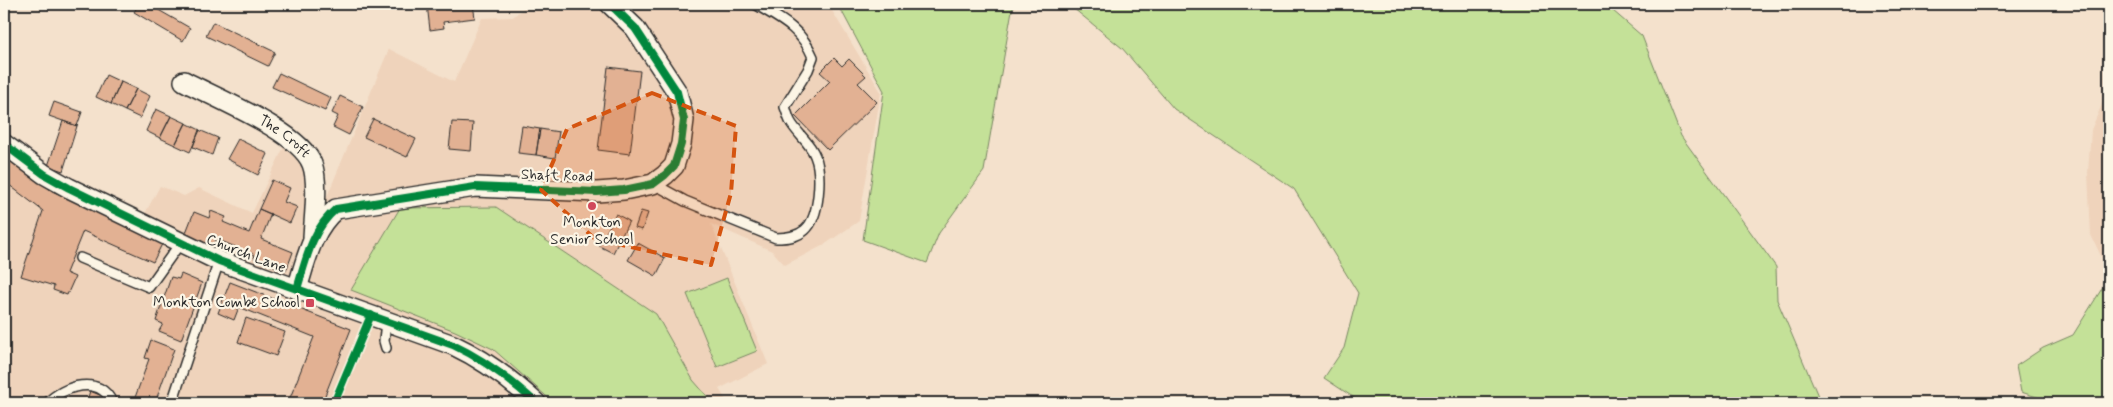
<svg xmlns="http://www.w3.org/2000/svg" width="2113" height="407" font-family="Mynerve,sans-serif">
<rect width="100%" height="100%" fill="#f4e1cc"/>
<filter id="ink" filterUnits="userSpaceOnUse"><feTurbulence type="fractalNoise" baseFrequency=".02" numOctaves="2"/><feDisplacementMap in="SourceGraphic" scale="10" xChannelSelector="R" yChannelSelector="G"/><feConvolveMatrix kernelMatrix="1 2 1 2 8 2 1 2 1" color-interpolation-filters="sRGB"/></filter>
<g filter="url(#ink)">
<path fill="#efd3bb" d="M528,4H828L881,92L859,221L824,245L785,265L772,251L711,224L768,364L719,389L728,403H4V154L52,191L137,228L160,186L184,196L199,188L252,213L284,147L297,157L308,171L320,213L389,49L454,82L482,18L513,17Z
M2109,88V273L2091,235L2088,173L2091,130Z"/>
<path fill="#c4e198" stroke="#788662" d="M838,4H1016L1012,10L984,171L939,233L927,263L863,240L884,91Z
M1068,4H1605L1642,36L1681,136L1776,267L1777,300L1821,403H1362L1324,378L1344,348L1358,293L1294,189L1174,109L1122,48Z
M496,207L656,314L693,380L713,403H554L493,349L455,331L351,290L400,208Z
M727,278L757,351L717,367L687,294Z
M2106,282L2109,285V403H2056L2021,392L2016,366L2043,348L2073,335Z"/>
<path fill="#e2b193" stroke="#2b2b2b" d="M139,4H148L190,28L183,41L134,12Z
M427,4H473L475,18L443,22L444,28L430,30Z
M213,22L275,52L268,66L206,36Z
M834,58L842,66L849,59L866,76L858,83L877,102L828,150L795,116L830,81L820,72Z
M608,67L640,71L630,154L598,150Z
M279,73L331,98L325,111L272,87Z
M106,75L121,82L111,104L96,97Z
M121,82L136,89L125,111L111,104Z
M136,89L150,96L140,118L125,111Z
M340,96L363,107L349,135L333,127L338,116L332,113Z
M54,102L82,112L77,126L49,116Z
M156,109L171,116L160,138L146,131Z
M171,116L186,123L175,145L160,138Z
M373,119L416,139L407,157L364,137Z
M63,121L77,126L63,171L48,166Z
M452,122L473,123L471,151L449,149Z
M186,123L200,130L190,152L175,145Z
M522,126L540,129L536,155L518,153Z
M540,129L559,132L555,158L536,155Z
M199,130L218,138L212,155L193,147Z
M238,139L268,154L258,175L227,159Z
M4,154L52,191L163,242L153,262L83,231L66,273L75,277L67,295L53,290L54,286L21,276L43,211L4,181Z
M272,180L290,188L284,202L297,207L290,223L259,209Z
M259,209L271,214L261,239L293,252L286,271L254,258L255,255L216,239L212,249L201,244L202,241L185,235L194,212L209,218L211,211L226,217L223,222L249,233Z
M641,211L648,213L642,230L635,228Z
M616,214L629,221L613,253L599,246Z
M638,243L665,258L656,276L628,260Z
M181,274L202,283L181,340L159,331L163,324L156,321L171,277L179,279Z
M230,282L351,329L322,403H288L314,337L239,307L234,320L218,313Z
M246,318L285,332L276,356L238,342Z
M151,340L174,349L155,403H133L149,359L145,358Z
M90,391L105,397L103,403H86Z"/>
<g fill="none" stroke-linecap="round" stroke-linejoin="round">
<defs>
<path id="service" d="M654,184L685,201L776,238C787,238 797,237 805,230C820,217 822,173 815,156C810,142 797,134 790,121C788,117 787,112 785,107L808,70L813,57C801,28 780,19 755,4
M80,258L149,287L181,242
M386,348L384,341L386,321
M47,403C63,386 101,374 112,403
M172,403L219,261"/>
<g id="minor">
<path id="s1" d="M184,81C215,98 299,131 312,164C319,182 314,218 313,237"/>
<path d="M4,144L44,174L69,188L219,261L453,345C485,360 510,379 536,403"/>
<path d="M297,289C306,260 312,229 336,209L475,187L597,192L624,190L653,184L665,175L674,166L681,144L684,120L677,92L635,28L610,4"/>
</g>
</defs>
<use href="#service" stroke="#2b2b2b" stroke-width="12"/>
<use href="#minor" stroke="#2b2b2b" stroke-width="22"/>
<use href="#service" stroke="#fcf5e5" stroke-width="9"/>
<use href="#minor" stroke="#fcf5e5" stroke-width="19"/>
<defs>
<path id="cycleway" d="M4,144L44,174L69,188L219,261L453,345C485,360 510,379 536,403
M297,289C306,260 312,229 336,209L475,187L597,192L624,190L653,184L665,175L674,166L681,144L684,120L677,92L635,28L610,4
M334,403L371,315"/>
</defs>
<use href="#cycleway" stroke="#fcf5e5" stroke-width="11"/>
<use href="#cycleway" stroke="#00873e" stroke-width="8"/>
</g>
</g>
<path fill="#d5540f" fill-opacity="0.2" stroke="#d5540f" stroke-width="4" stroke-dasharray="10 6" stroke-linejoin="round" d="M652,93L736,126L731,193L711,265L595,239L541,190L567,129Z"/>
<g fill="#d1495b" stroke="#fcf5e5" stroke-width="2">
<circle cx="592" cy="206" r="5"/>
<rect x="305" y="298" width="10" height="10" rx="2.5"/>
</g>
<g text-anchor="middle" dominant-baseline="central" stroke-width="4.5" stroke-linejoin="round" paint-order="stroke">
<g font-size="15" fill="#2b2b2b" stroke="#fcf5e5">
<text stroke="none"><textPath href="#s1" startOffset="115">The Croft</textPath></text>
<text transform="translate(557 176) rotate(2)">Shaft Road</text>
<text transform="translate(246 254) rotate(21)">Church Lane</text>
</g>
<g font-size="15" fill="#2b2b2b" stroke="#fcf5e5">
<text x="592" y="223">Monkton<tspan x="592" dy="17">Senior School</tspan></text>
<text x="300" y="303" text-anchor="end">Monkton Combe School</text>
</g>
</g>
<rect width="2113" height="407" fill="none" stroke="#fcf5e5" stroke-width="20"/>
<rect x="10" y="10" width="2093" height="387" fill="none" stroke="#2b2b2b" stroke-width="2" filter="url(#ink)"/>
</svg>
